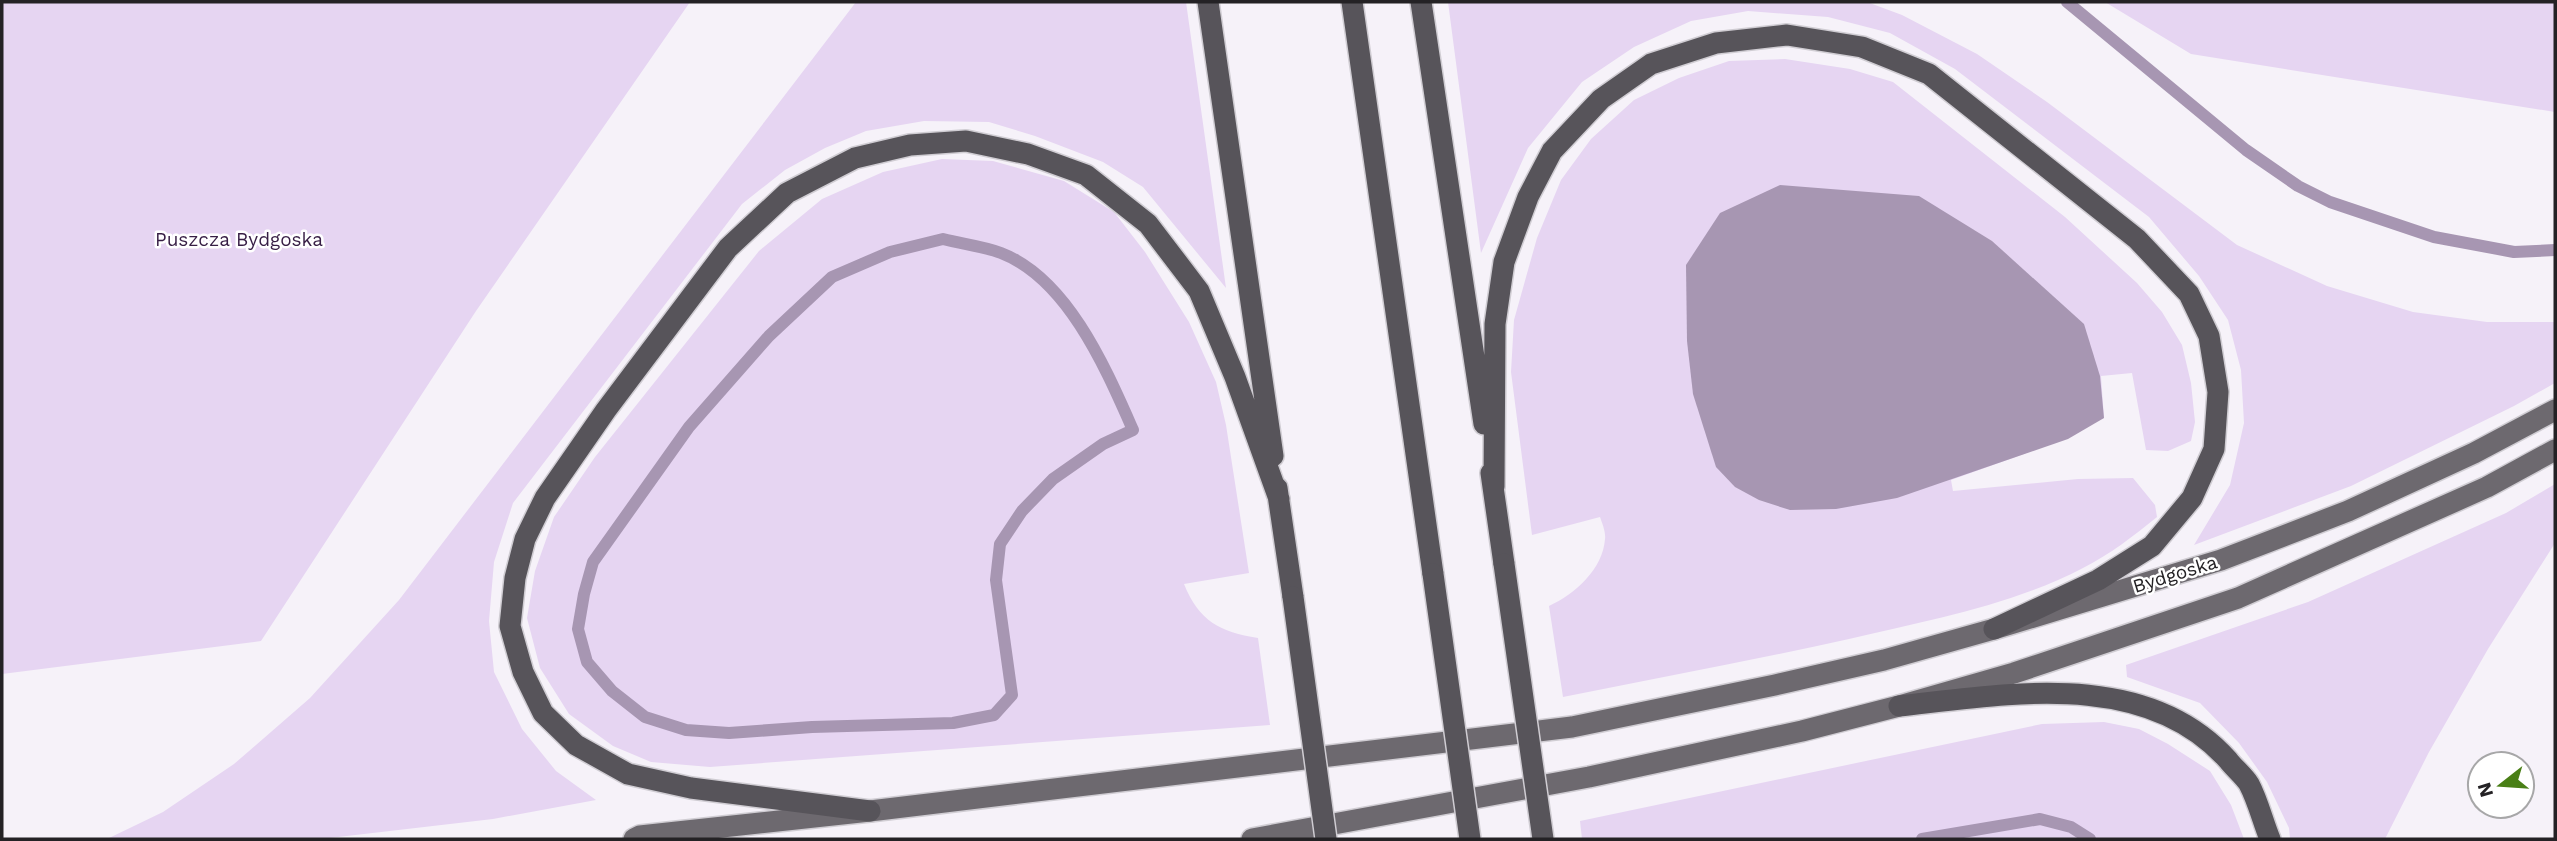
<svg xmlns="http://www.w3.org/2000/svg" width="2557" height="841" font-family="'Work Sans',sans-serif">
<rect width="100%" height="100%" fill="#f6f2f9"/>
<path fill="#e6d5f2" d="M2,2H690L476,311L261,641L2,674Z
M856,2H1186L1226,288L1143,187L1103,162L1035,136L989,122L924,121L866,131L825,148L785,170L742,204L513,503L494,562L489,621L494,672L522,729L556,771L596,800L493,819L321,839H107L163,812L234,764L310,698L399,600Z
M1448,2H1867L1902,15L1977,54L2047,102L2237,245L2327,286L2413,312L2487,322H2555V383L2514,406L2351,486L2194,545L2230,485L2244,423L2241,370L2228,320L2199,276L2149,217L1955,69L1890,33L1828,17L1748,11L1691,21L1634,47L1582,82L1528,148L1481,253Z
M2105,2H2555V112L2191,54Z
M1785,59L1850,69L1893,82L2065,217L2137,283L2162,312L2182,345L2191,383L2195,422L2191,441L2168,451L2146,450L2132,373L2101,376L2104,418L2024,454L1951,480L1953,491L2078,479L2133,478L2155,505L2157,517C2135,535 2109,555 2083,568C2013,605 1926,621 1849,639C1754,660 1658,678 1563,697L1549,606C1575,594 1603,569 1605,539C1606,532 1602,523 1600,517L1532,535L1511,372L1514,320L1537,238L1561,180L1591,139L1634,100L1679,78L1729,61Z
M942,159L993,161L1064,181L1114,212L1145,252L1189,322L1216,382L1226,425L1249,573L1184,584C1199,621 1220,632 1258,638L1270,725L710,767L651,762L613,746L569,714L540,668L527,618L535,571L554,517L595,457L759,251L822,199L883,172Z
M2555,484V543L2488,649L2429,752L2385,839H2290L2289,828L2267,782L2239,743L2200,703L2127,677L2126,665L2308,602L2506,513Z
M2104,722L2139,729L2168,744L2210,771L2231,805L2244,839H1582L1580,821L2042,724Z"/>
<path fill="#a796b2" d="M1780,185L1919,196L1992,241L2084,324L2100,376L2104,418L2068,439L1897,498L1836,509L1790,510L1759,500L1735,487L1716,467L1693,394L1687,341L1686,265L1720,213Z"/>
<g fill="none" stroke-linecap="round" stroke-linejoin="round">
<path stroke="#a796b2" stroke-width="12" d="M2067,2L2246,150L2298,186L2330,202L2434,237L2514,252L2555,250
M943,239C962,244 983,246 1001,253C1068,279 1106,369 1133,430L1103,444L1053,479L1022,511L1000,544L996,580L1012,695L994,715L953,723L812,727L729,733L686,730L645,717L612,691L587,662L578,629L584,594L593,562L689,427L769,336L832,277L890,252Z
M1922,839L2040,819L2071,827L2090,839"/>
<defs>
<path id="major" d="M634,839L640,836L870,811L1572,727L1775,685L1884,660L1994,629L2221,560L2348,511L2474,453L2555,410
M1252,839L1589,777L1802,731L1899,706L2014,673L2238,598L2487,487L2555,450"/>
<path id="highway" d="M1208,2L1273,456
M1352,2L1433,574
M1421,2L1484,424
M1491,473L1504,564
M1494,487L1495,324L1504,262L1528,197L1552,151L1601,99L1651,64L1716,43L1787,35L1862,47L1929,74L2137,239L2189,294L2209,336L2218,392L2214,449L2192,498L2152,546L2098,580L1994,629
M1277,488L1293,597
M1899,706C2007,694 2146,668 2228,760C2234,768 2244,776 2249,784C2258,801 2263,822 2270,839
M870,811L691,788L628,774L576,745L543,713L523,672L510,626L515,578L525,539L545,498L606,410L728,248L787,193L855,158L910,145L966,141L1028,154L1086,175L1148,224L1199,291L1235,377L1279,499"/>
</defs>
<use href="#major" stroke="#d0cdd3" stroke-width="24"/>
<use href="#highway" stroke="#d0cdd3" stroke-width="24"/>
<use href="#major" stroke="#6d696f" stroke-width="21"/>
<use href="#highway" stroke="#57545a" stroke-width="21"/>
<defs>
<path id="highway-bridge" d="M1504,564L1543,839
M1433,574L1470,839
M1293,597L1326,839"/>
</defs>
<use href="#highway-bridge" stroke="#d0cdd3" stroke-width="24" stroke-linecap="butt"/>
<use href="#highway-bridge" stroke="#57545a" stroke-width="21"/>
</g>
<g text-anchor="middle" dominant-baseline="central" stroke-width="5" stroke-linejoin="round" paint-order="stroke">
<g font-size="19" fill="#371e45" stroke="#fff">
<text x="239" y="239">Puszcza Bydgoska</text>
</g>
<g font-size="19" fill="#242225" stroke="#fff">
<text transform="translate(2175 574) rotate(-17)">Bydgoska</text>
</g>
</g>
<rect width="2557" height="841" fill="none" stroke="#242225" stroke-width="7"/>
<g transform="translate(2501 785) rotate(253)"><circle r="33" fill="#ffffff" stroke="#a7a7a8" stroke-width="2"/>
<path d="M0-5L12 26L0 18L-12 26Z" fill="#497f16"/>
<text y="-10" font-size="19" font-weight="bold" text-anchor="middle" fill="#242225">N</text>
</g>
</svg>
